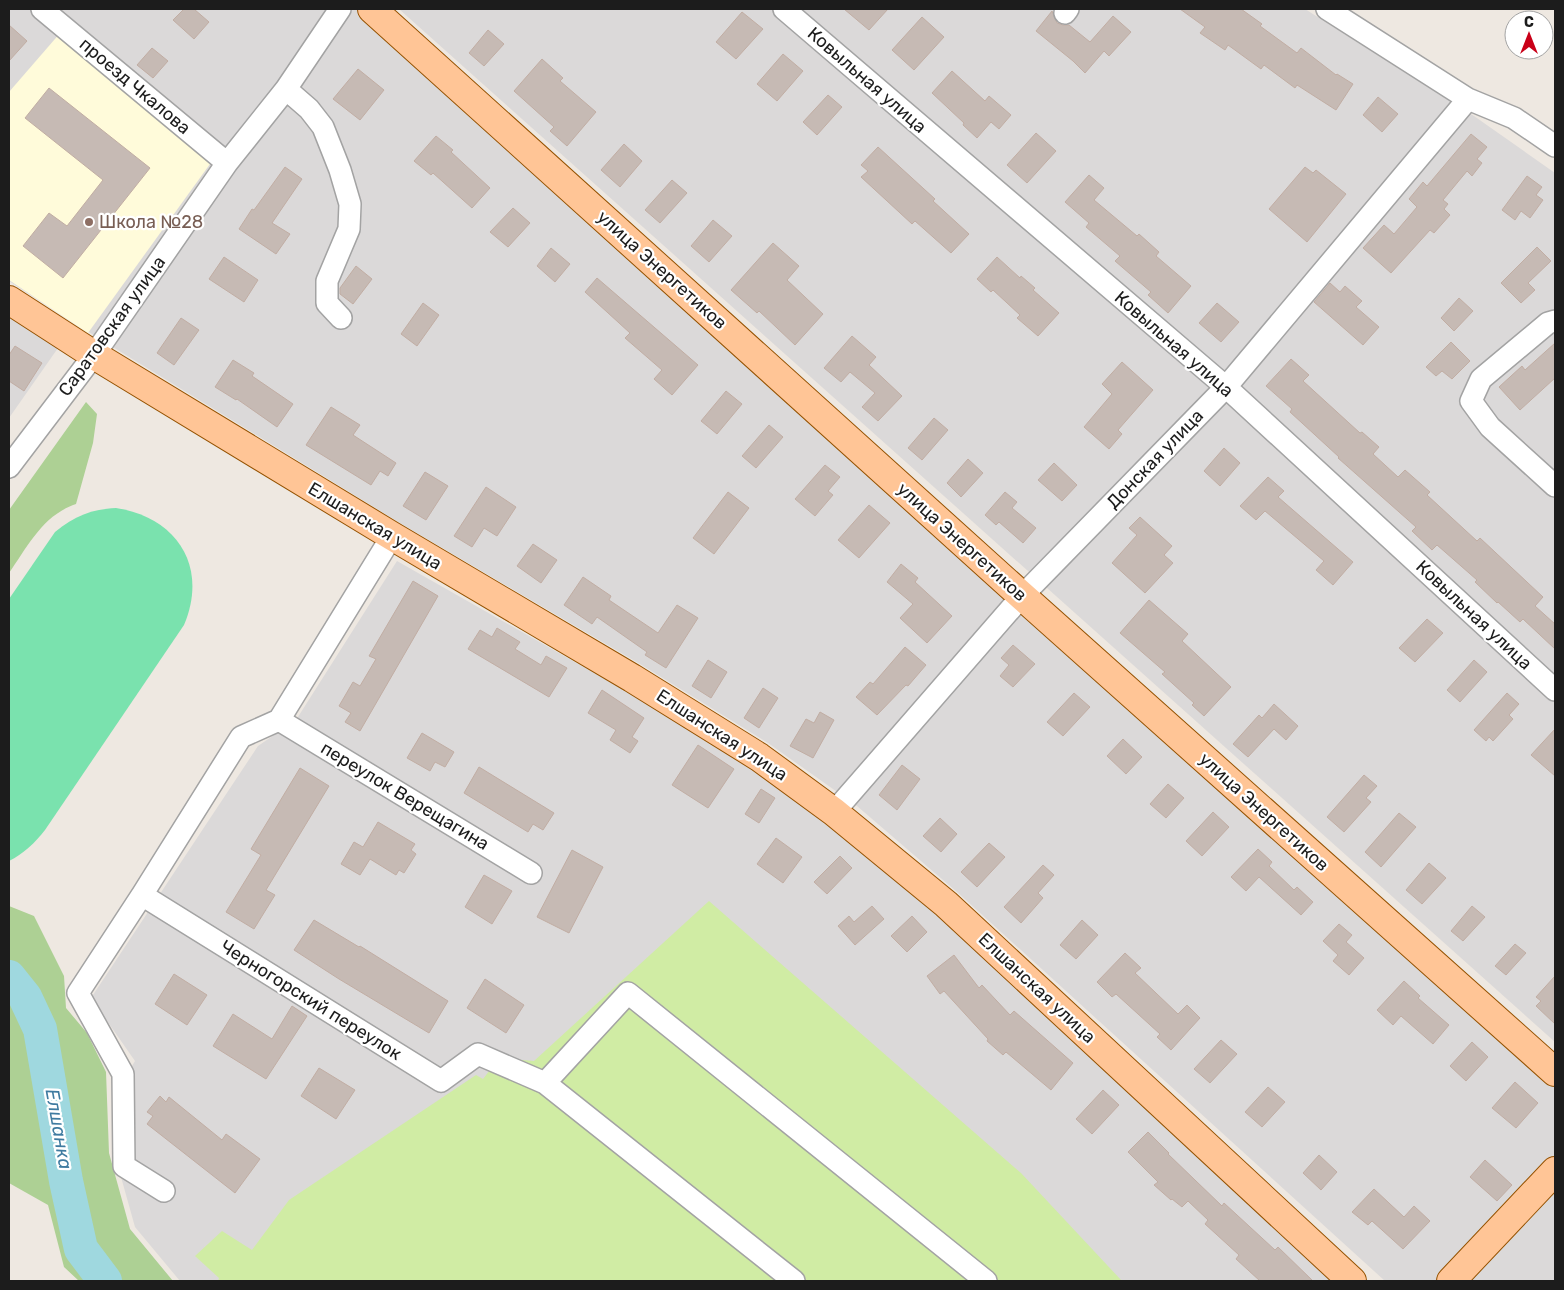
<svg xmlns="http://www.w3.org/2000/svg" width="1564" height="1290" font-family="Rubik,sans-serif">
<rect width="100%" height="100%" fill="#eee8e1"/>
<path fill="#dbd9d9" d="M9,9H366L1555,1081V1281H1385L957,892L857,806L768,743L640,664L400,523L103,341L9,281Z
M399,9H1305L1474,116L1555,173V1042Z
M9,317L58,348L9,418Z
M397,561L624,690L752,768L839,830L937,914L1340,1281H1115L536,1067L236,1281H180L135,1227L114,1152L112,1099L135,1061L91,998L258,746L296,720Z"/>
<path fill="#fffbda" d="M61,32L210,164L88,333L9,280V92Z"/>
<path fill="#d0eca4" d="M709,901L1021,1173L1122,1281H218L219,1278L195,1256L222,1231L252,1250L289,1200L476,1075L483,1079L499,1058L534,1061Z"/>
<path fill="#add094" d="M86,402L97,414L93,443L76,504C43,515 28,546 9,573V510Z
M9,906L34,916L64,976L66,1008L87,1033L106,1072L109,1153L130,1229L173,1281H79L64,1267L48,1205L9,1183Z"/>
<path fill="#7ae2ae" d="M116,508C176,517 209,566 184,625L45,830C35,843 23,854 9,861V599L55,532C74,516 92,509 116,508Z"/>
<g fill="none" stroke-linecap="round" stroke-linejoin="round">
<path stroke="#9fd8df" stroke-width="34" d="M9,977L25,997L40,1029L66,1181L81,1249L105,1281"/>
</g>
<path fill="#c6bab4" stroke="#c1ada3" d="M184,9H194L209,22L194,39L173,20Z
M844,9H888L869,30Z
M1180,9H1241L1262,24L1260,26L1297,53L1301,48L1336,75L1337,74L1353,84L1336,110L1297,85L1295,88L1264,65L1261,69L1228,45L1225,50L1200,33L1205,27Z
M1052,11L1057,23L1063,25H1069L1090,42L1113,16L1131,32L1109,56L1104,51L1085,73L1073,61L1036,31Z
M742,12L763,29L736,59L716,42Z
M922,17L944,37L914,70L892,50Z
M9,25L27,41L9,61Z
M488,30L504,44L484,66L469,53Z
M152,48L168,61L153,78L137,65Z
M783,54L803,71L777,101L757,84Z
M542,59L563,78L560,81L596,112L567,146L550,131L554,127L514,91Z
M358,69L384,90L360,120L333,99Z
M952,71L985,101L989,96L1011,115L999,129L991,122L977,138L963,125L964,123L932,93Z
M49,88L150,168L63,278L23,246L49,213L67,226L103,180L25,118Z
M828,95L842,107L817,135L803,122Z
M1378,97L1398,114L1382,132L1363,115Z
M1036,133L1056,151L1027,183L1007,165Z
M1471,134L1487,147L1477,159L1482,163L1472,176L1467,171L1443,200L1448,204L1444,209L1450,215L1434,233L1430,230L1391,273L1363,248L1384,225L1394,234L1417,207L1409,199L1423,182L1427,186Z
M436,136L453,150L451,152L490,188L472,208L433,173L431,175L414,161Z
M624,144L642,161L620,187L601,170Z
M878,147L935,199L933,201L969,234L951,253L915,221L912,224L861,177L868,171L861,165Z
M285,167L302,179L272,223L290,234L276,254L239,229L252,209L254,210Z
M1305,167L1313,173L1316,170L1346,194L1307,242L1269,209Z
M1089,175L1104,188L1094,200L1137,236L1139,234L1159,252L1156,256L1191,286L1168,313L1148,295L1151,292L1115,261L1120,256L1086,227L1089,223L1065,202Z
M1527,176L1542,187L1536,195L1543,200L1530,218L1521,211L1515,220L1502,210Z
M672,180L687,193L660,223L645,210Z
M513,208L530,223L508,247L490,232Z
M713,220L732,236L709,262L691,246Z
M773,243L799,266L787,280L823,314L795,345L759,311L757,313L731,290Z
M1537,247L1551,261L1528,283L1535,290L1521,303L1501,283Z
M551,248L570,264L555,282L537,266Z
M224,257L258,280L244,302L209,279Z
M997,257L1020,278L1021,276L1035,288L1033,290L1059,313L1038,336L1017,318L1020,315L993,290L991,292L977,279Z
M356,266L372,279L353,304L340,294V288Z
M597,278L698,365L672,395L654,379L662,370L625,338L630,333L585,292Z
M1330,283L1340,292L1345,286L1362,301L1356,307L1379,327L1363,345L1314,302Z
M1459,298L1473,311L1454,331L1441,318Z
M423,303L439,315L417,346L401,334Z
M1217,303L1239,322L1221,342L1199,323Z
M181,318L199,330L174,365L157,353Z
M852,336L876,357L869,365L902,396L878,421L862,407L875,393L850,372L841,382L824,368Z
M1451,342L1470,361L1452,379L1442,371L1436,376L1426,367Z
M1555,343V378L1520,410L1499,387L1522,366L1525,370Z
M15,346L42,363L24,391L9,381V355Z
M1291,359L1309,375L1303,381L1360,433L1362,432L1379,447L1373,454L1398,477L1405,470L1430,492L1427,495L1477,541L1480,538L1543,597L1535,606L1555,624V649L1523,619L1520,622L1498,602L1497,603L1475,582L1477,580L1437,545L1432,550L1412,531L1416,527L1338,458L1339,457L1290,412L1292,409L1266,386Z
M233,360L254,373L252,376L293,404L277,427L237,399L236,400L215,387Z
M1122,362L1153,390L1118,430L1122,434L1109,449L1084,427L1112,394L1102,384Z
M726,391L742,404L717,434L701,421Z
M331,407L360,425L353,435L396,463L388,476L380,471L371,485L306,445Z
M934,418L948,430L922,460L908,448Z
M769,425L783,437L756,468L742,456Z
M1224,448L1240,463L1220,486L1204,471Z
M968,459L983,473L961,497L947,483Z
M1054,463L1077,485L1062,501L1038,480Z
M825,465L840,477L828,491L833,495L815,516L795,499Z
M425,472L448,486L426,520L403,506Z
M1268,477L1284,491L1278,497L1353,562L1333,585L1316,570L1324,561L1265,511L1256,520L1240,506Z
M486,487L516,507L497,536L484,528L472,547L454,536Z
M728,492L749,508L714,554L693,538Z
M1005,492L1017,502L1012,508L1036,528L1023,543L999,522L996,525L985,515Z
M869,505L890,523L859,558L838,540Z
M1140,517L1172,546L1164,555L1173,563L1145,593L1112,563L1137,535L1129,528Z
M533,544L557,560L541,583L517,566Z
M901,564L918,578L915,582L952,616L927,643L900,618L913,604L887,582Z
M583,577L611,596L609,600L658,633L677,605L698,618L666,668L645,655L647,652L597,617L592,624L564,605Z
M413,581L438,596L360,731L345,722L351,713L339,706L353,682L360,686L376,659L369,656Z
M1149,600L1188,634L1182,641L1231,687L1204,716L1192,705L1194,703L1162,674L1165,672L1120,633Z
M1427,619L1443,633L1415,662L1399,648Z
M497,628L520,642L515,649L541,665L546,656L567,668L549,697L468,649L480,630L492,637Z
M1013,645L1035,664L1013,687L1000,676L1009,665L1001,658Z
M905,647L926,665L908,686L906,685L877,715L856,697L870,682L873,684Z
M708,660L727,672L711,698L692,686Z
M1474,660L1487,672L1460,702L1447,690Z
M763,688L778,698L759,728L744,718Z
M602,690L644,718L632,737L638,741L630,753L610,740L616,730L588,713Z
M1074,693L1090,707L1063,736L1047,722Z
M1507,693L1519,704L1509,715L1513,719L1493,741L1489,737L1486,741L1474,730Z
M1274,704L1298,726L1286,740L1274,729L1248,757L1233,744L1259,715L1262,718Z
M820,712L834,720L813,758L790,746L806,719L814,723Z
M1555,729V776L1531,755Z
M422,733L454,752L445,767L435,762L430,771L407,758Z
M1123,739L1142,757L1126,774L1107,756Z
M698,745L734,769L708,808L672,785Z
M902,765L920,779L897,810L879,795Z
M479,767L554,813L543,830L533,824L528,832L464,793Z
M300,768L329,786L266,890L275,895L254,929L226,912L261,855L251,849Z
M1364,775L1377,786L1366,798L1371,802L1344,832L1327,817Z
M1168,784L1184,798L1166,818L1150,804Z
M761,789L775,798L759,823L745,814Z
M1213,812L1229,827L1202,856L1186,841Z
M1399,813L1416,827L1381,867L1365,852Z
M940,818L957,834L941,852L923,836Z
M378,822L415,844L411,850L416,854L404,873L399,870L396,875L370,859L360,875L341,864L354,842L363,847Z
M776,838L802,857L783,883L757,864Z
M989,843L1005,857L977,887L961,872Z
M1258,849L1272,862L1269,866L1294,890L1297,887L1313,902L1301,915L1259,877L1246,891L1231,877Z
M572,850L603,867L569,933L537,917Z
M840,856L852,868L827,894L814,882Z
M1429,863L1446,878L1422,904L1406,890Z
M1043,865L1054,875L1038,893L1043,898L1021,923L1004,907Z
M484,875L512,891L492,924L465,907Z
M872,906L884,919L855,945L838,926L849,916L854,922Z
M1472,906L1485,917L1463,941L1451,931Z
M912,916L927,932L907,952L891,936Z
M314,920L359,947L360,946L448,1001L429,1033L339,979L294,950Z
M1082,920L1098,935L1076,959L1060,945Z
M1339,924L1352,935L1346,942L1364,958L1349,975L1333,961L1338,955L1323,941Z
M1515,944L1526,953L1506,975L1495,966Z
M1125,953L1141,968L1135,973L1178,1014L1187,1005L1200,1018L1171,1050L1157,1037L1160,1034L1116,994L1112,997L1097,982Z
M954,955L979,988L982,985L1010,1015L1014,1011L1073,1063L1051,1090L1006,1052L1003,1055L987,1041L988,1039L944,991L940,994L927,976Z
M174,974L207,995L187,1025L155,1004Z
M1555,976V1024L1536,1006L1541,1001L1536,997Z
M485,979L524,1005L506,1033L467,1008Z
M1404,981L1420,996L1418,998L1449,1025L1433,1044L1401,1016L1393,1025L1377,1010Z
M292,1006L307,1016L266,1079L213,1046L233,1014L272,1039Z
M1221,1040L1237,1054L1210,1083L1194,1069Z
M1472,1042L1488,1057L1466,1081L1450,1066Z
M319,1068L355,1090L336,1119L301,1096Z
M1515,1082L1538,1103L1516,1128L1492,1108Z
M1268,1087L1285,1102L1262,1127L1245,1112Z
M1103,1090L1119,1105L1092,1134L1076,1119Z
M160,1096L166,1102L169,1097L222,1140L226,1134L260,1159L235,1193L147,1124L153,1116L147,1112Z
M1148,1132L1169,1153L1168,1154L1222,1206L1224,1203L1275,1250L1278,1247L1313,1281H1260L1236,1259L1239,1255L1205,1224L1208,1220L1188,1201L1182,1207L1172,1199L1171,1200L1154,1185L1158,1182L1128,1152Z
M1319,1155L1337,1172L1321,1190L1303,1173Z
M1485,1160L1512,1185L1497,1201L1470,1177Z
M1374,1189L1404,1217L1414,1206L1430,1221L1403,1249L1372,1221L1368,1225L1352,1212Z"/>
<g fill="none" stroke-linecap="round" stroke-linejoin="round">
<defs>
<path id="minor" d="M42,9L227,163
M784,9L1226,387L1555,690
M1327,9L1468,99L1514,118L1555,146
M1065,13L1068,9
M286,89L309,109L323,127L340,170L350,204L349,229L327,281V303L341,318
M1555,321L1548,323L1481,379L1471,401L1490,427L1555,486
M9,467L94,355L227,163L286,89L340,9
M392,536L279,720L241,737L142,895L441,1081L478,1054L545,1083L628,993L986,1281
M279,720L531,873
M834,812L1022,596L1226,387L1468,99
M142,895L78,993L123,1074L124,1166L164,1191
M545,1083L794,1281"/>
<path id="major" d="M372,9L1022,596L1555,1072
M9,300L94,355L392,536L632,678L759,757L834,812L946,904L1352,1281
M1451,1281L1555,1171"/>
</defs>
<use href="#minor" stroke="#a3a3a3" stroke-width="24"/>
<use href="#major" stroke="#955200" stroke-width="30"/>
<use href="#minor" stroke="#fff" stroke-width="21"/>
<use href="#major" stroke="#ffc596" stroke-width="28"/>
</g>
<circle fill="#8d6e63" stroke="#fff" stroke-width="2" cx="89" cy="222" r="5"/>
<g text-anchor="middle" dominant-baseline="central" stroke-width="4.5" stroke-linejoin="round" paint-order="stroke">
<g font-size="18" fill="#1c1c1c" stroke="#fff">
<text transform="translate(867 80) rotate(41)">Ковыльная улица</text>
<text transform="translate(135 86) rotate(40)">проезд Чкалова</text>
<text transform="translate(662 270) rotate(42)">улица Энергетиков</text>
<text transform="translate(112 326) rotate(-54)">Саратовская улица</text>
<text transform="translate(1174 344) rotate(41)">Ковыльная улица</text>
<text transform="translate(1155 459) rotate(-46)">Донская улица</text>
<text transform="translate(375 526) rotate(31)">Елшанская улица</text>
<text transform="translate(962 542) rotate(42)">улица Энергетиков</text>
<text transform="translate(1474 615) rotate(43)">Ковыльная улица</text>
<text transform="translate(722 735) rotate(33)">Елшанская улица</text>
<text transform="translate(405 796) rotate(31)">переулок Верещагина</text>
<text transform="translate(1264 812) rotate(42)">улица Энергетиков</text>
<text transform="translate(1037 988) rotate(43)">Елшанская улица</text>
<text transform="translate(311 1000) rotate(32)">Черногорский переулок</text>
</g>
<g font-size="18" fill="#785e54" stroke="#fff" text-anchor="start">
<text x="99" y="222">Школа №28</text>
</g>
<g font-size="19" font-style="italic" fill="#3f7ba0" stroke="#fff">
<text transform="translate(59 1129) rotate(80)">Елшанка</text>
</g>
</g>
<rect width="1564" height="1290" fill="none" stroke="#1c1c1c" stroke-width="20"/>
<g transform="translate(1529 35)"><circle r="24" fill="#ffffff" stroke="#a4a4a4"/>
<path d="M0-4L9 19L0 12L-9 19Z" fill="#c90018"/>
<text y="-8" font-size="14" font-weight="bold" text-anchor="middle" fill="#1c1c1c">С</text>
</g>
</svg>
